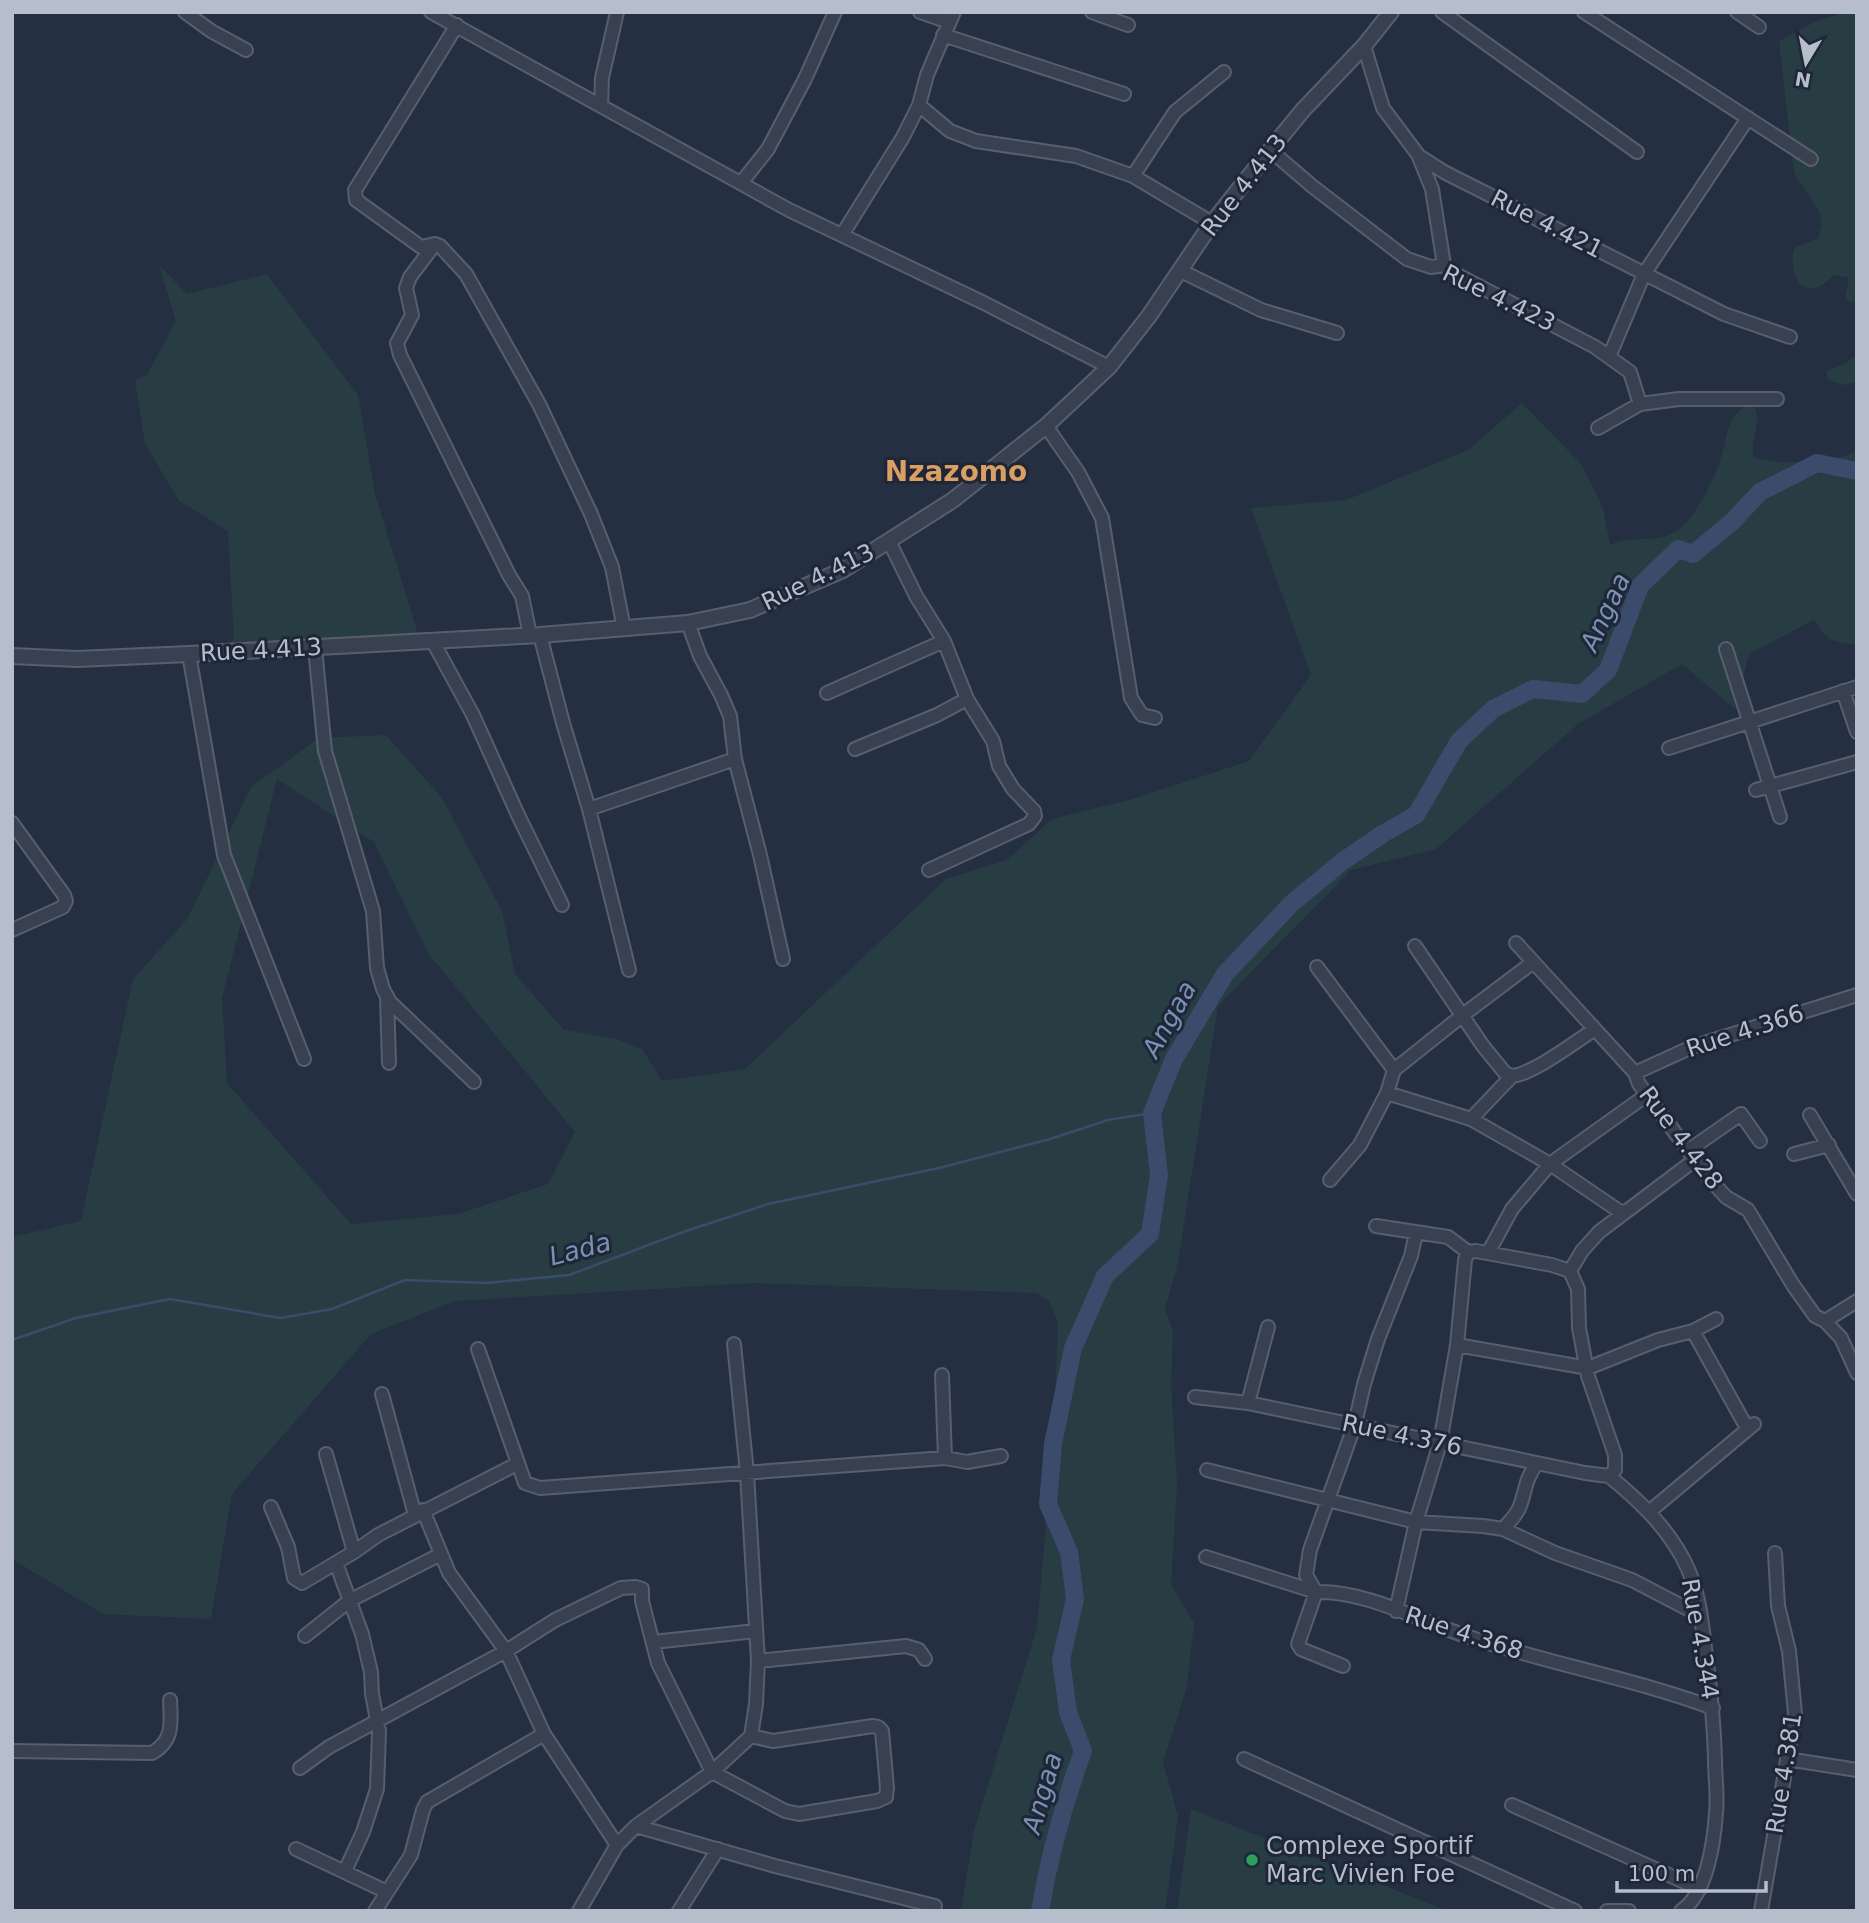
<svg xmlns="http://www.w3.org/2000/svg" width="1869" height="1923" font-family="'DejaVu Sans',sans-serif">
<rect width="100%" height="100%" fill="#252f42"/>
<path fill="#273d43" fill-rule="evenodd" d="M1857,12V301L1851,303L1845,297L1849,280L1847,277L1834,275C1828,280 1822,287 1814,288C1794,291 1789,261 1795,248L1818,238L1822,225L1819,211L1794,173L1779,42C1801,28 1831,12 1857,12Z
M159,265L187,294L267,274L358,395L375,494L418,634L221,651L234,639L228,531L179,501L145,444L135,380L147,375L176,321Z
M1857,354V382L1843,385L1828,380L1826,371L1846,363Z
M1522,403L1581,464L1603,508L1610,545C1630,535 1659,544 1678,530C1694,519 1714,480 1720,461C1727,442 1726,415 1748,405L1755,408C1762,425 1748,442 1754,458L1778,462L1826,463L1857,451V644C1833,643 1827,641 1814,620L1749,654L1735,709L1682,664L1578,724L1436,849L1351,870L1218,1006L1178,1262L1165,1309L1173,1332L1171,1383L1177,1485L1171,1585L1194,1623L1187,1687L1163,1762L1178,1816L1165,1911H961L974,1830L1037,1628L1053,1444L1058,1324L1050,1302L1037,1293L754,1283L455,1301L371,1334L232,1494L211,1619L103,1614L12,1559V1237L81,1221L133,979L188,918L251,787L319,738L386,735L442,798L502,911L515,974L564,1030L617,1039L642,1049L662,1081L745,1069L946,879L1007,860L1052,819L1133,799L1249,761L1311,675L1251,508L1346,500L1468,450ZM277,779L374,842L428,953L575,1132L548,1184L458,1214L351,1224L227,1083L222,999Z
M1191,1809L1448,1911H1177Z"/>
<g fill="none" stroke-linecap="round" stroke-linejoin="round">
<path stroke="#3a4b6b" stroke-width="2.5" d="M12,1340L76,1318L170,1299L280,1318L332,1309L405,1280L486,1283L569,1275L683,1232L768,1204L939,1168L1050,1139L1108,1120L1152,1113"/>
<path stroke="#3a4b6b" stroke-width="18" d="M1040,1911C1049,1856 1064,1803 1083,1751L1068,1712L1061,1660L1075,1599L1069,1552L1048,1504L1053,1444L1073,1348L1105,1276L1150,1234L1159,1175L1152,1113L1174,1059L1225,974L1291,904L1343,861L1384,833L1416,815L1459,741L1493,709L1533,689L1582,694L1608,670L1640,586L1678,549L1693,554L1732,522L1760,492L1817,463L1857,471"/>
<defs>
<path id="minor" d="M185,12L211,31L246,50
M431,12L789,210L984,303L1109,367
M920,12L949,22
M1092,12L1128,25
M1442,12L1637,152
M1584,12L1811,159
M1737,12L1759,27
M457,25L355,190L356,200L421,247L435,244L440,246L466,274L539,404L591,514L612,567L624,629
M943,35L1124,94
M1364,46L1383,108L1419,156L1444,172L1724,314L1790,337
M919,105L950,131L976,141L1076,156L1133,176L1212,223
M601,106L602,78L617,12
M1270,150L1312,186L1407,259L1431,267L1444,265L1450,271L1595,347L1630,372L1640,404
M1419,157L1432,189L1444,265
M1133,176L1175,112L1224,72
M741,183L768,149L805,79L835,12
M842,235L903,137L919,105L927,75L954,12
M435,244L410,277L406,288L412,315L397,343L400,355L509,575L522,596L530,635
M1181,271L1261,310L1337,333
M1609,357L1644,274L1748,118
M1046,426L1078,472L1102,518L1131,698L1142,715L1155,718
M1598,428L1640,404L1679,399H1777
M889,541L916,596L944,641L967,699L993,741L999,766L1013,789L1034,811L1035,816L1029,824L929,870
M688,623L700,656L721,695L730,716L735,759L760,855L783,959
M540,635L563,723L589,809L629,970
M432,640L473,715L518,815L562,905
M315,648L325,751L373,911L377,968L383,989L390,1002L474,1082
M1726,649L1780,817
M189,654L224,855L304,1059
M1843,691L1857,732
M827,693L944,641
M1669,748L1857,687
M855,749L937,715L967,699
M1756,790L1857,762
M589,809L735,759
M12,823L64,895L66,901L63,907L12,930
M1516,943L1635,1073L1639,1084L1707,1176L1726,1197L1748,1210L1793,1285L1815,1316L1825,1321L1841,1338L1857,1373
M1415,946L1483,1046L1505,1073L1512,1076
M1317,967L1394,1070
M387,997L389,1063
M1635,1073L1692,1047L1857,995
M1387,1093L1394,1070L1463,1015L1532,963
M1810,1115L1857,1194
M1471,1119L1512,1076C1533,1074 1575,1042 1595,1029
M1689,1150L1741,1114L1760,1141
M1794,1154L1829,1145
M1330,1180L1360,1145L1387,1093L1471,1119L1550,1164L1619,1211L1624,1212
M1376,1226L1448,1237L1468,1252
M1468,1252L1476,1251L1552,1265L1570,1271
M1488,1253L1512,1209L1550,1164L1648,1094
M1570,1271L1578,1289L1579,1328L1588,1376L1615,1455V1470L1609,1476C1641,1502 1671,1531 1688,1569C1699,1594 1702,1621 1705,1648C1710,1685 1714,1722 1715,1760C1715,1777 1718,1796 1716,1813C1714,1842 1707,1894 1681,1911
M1570,1271L1582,1251L1599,1232L1696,1159
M1825,1321L1857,1301
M1693,1331L1747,1428
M1457,1345L1588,1368L1658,1340L1693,1331L1716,1319
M478,1349L525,1483L540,1488L945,1458L967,1462L1001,1456
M942,1375L945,1458
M382,1394L415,1515
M1195,1397L1248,1403L1585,1473L1609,1476
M1248,1403L1268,1327
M326,1454L354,1552
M1207,1470L1416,1522L1483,1526L1503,1529L1555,1553L1632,1580L1701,1616
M271,1507L288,1547L294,1578L302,1583L354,1552L378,1535L517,1464
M423,1510L449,1573L506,1651L544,1734L617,1845
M1649,1512L1754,1424
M1503,1529C1509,1522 1517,1515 1520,1506C1527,1487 1524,1482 1537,1463
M1206,1557L1316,1592
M336,1563L362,1634L371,1672L372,1694L379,1731L377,1789L363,1832L345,1871
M1316,1592L1306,1575L1310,1550L1355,1424L1364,1384L1378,1339L1411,1256L1416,1233
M1396,1611L1416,1522L1440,1443L1457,1345L1465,1260L1468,1252
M305,1636L349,1601L441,1554
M653,1642L756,1631
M758,1661L906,1646L919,1650L925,1659
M1343,1666L1301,1649L1298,1644L1316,1592C1364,1590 1418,1620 1463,1635C1545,1663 1632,1678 1713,1708
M12,1751L152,1753C174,1741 171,1722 170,1700
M1244,1759L1575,1911
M1787,1759L1857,1770
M300,1768L329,1747L506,1651L555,1620L621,1588L636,1587L642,1589V1601L658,1663L712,1772L785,1811L799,1814L877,1801L886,1797L887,1788L882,1731L878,1727L873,1726L773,1741L751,1736
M1512,1805L1700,1889
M636,1826L775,1866L935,1906
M296,1849L387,1892
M375,1911L411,1855L423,1810L427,1802L544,1734
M579,1911L617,1845L636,1826L712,1772L751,1736L756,1704L758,1661L747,1473L734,1344
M679,1911L718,1849
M1607,1911H1629
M1761,1911L1795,1714L1789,1651L1778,1606L1775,1553"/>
<path id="tertiary" d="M12,656L77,659L189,654L540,635L688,623L750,610L843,570L953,500L1046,426L1109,367L1149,316L1212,223L1258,165L1303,110L1364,46L1391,12"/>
</defs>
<use href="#minor" stroke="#575f6e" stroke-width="16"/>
<use href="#tertiary" stroke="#575f6e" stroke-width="18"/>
<use href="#minor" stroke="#394151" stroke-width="12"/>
<use href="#tertiary" stroke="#394151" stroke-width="14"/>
</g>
<circle fill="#2e9e5b" stroke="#1e2637" stroke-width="2.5" cx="1252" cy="1860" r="7"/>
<g text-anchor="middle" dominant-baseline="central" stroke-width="6" stroke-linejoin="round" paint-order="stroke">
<g font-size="24" fill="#b6bdcb" stroke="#1e2637">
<text transform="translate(1244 185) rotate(-52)">Rue 4.413</text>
<text transform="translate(1547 224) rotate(27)">Rue 4.421</text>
<text transform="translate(1499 298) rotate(26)">Rue 4.423</text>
<text transform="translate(818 577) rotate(-26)">Rue 4.413</text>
<text transform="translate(261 650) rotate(-3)">Rue 4.413</text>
<text transform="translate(1745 1031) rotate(-18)">Rue 4.366</text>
<text transform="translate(1681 1138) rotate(53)">Rue 4.428</text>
<text transform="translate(1402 1435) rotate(12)">Rue 4.376</text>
<text transform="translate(1464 1633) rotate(18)">Rue 4.368</text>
<text transform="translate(1700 1639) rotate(80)">Rue 4.344</text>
<text transform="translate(1784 1773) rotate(-81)">Rue 4.381</text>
</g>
<g font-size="24" fill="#b6bdcb" stroke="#1e2637" text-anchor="start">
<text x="1266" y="1846">Complexe Sportif<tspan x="1266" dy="28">Marc Vivien Foe</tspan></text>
</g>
<g font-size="26" font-style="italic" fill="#7c90b3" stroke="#1e2637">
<text transform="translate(1605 612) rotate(-65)">Angaa</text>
<text transform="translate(1169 1019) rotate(-61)">Angaa</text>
<text transform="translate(580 1249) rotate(-15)">Lada</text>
<text transform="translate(1042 1793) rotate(-74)">Angaa</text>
</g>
<g font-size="28" font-weight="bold" fill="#d99f64" stroke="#1e2637">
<text x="956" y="471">Nzazomo</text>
</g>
</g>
<rect width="1869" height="1923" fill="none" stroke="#b6bdcb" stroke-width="28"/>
<g transform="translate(1806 63) rotate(190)" stroke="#1e2637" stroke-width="5" paint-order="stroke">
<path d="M0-5L12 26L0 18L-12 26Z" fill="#b6bdcb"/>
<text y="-10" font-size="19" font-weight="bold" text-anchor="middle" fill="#b6bdcb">N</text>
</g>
<path d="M1617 1881v10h149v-10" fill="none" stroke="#b6bdcb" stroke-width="3.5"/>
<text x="1628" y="1881" font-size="21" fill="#b6bdcb" stroke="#1e2637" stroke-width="5" paint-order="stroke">100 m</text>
</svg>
